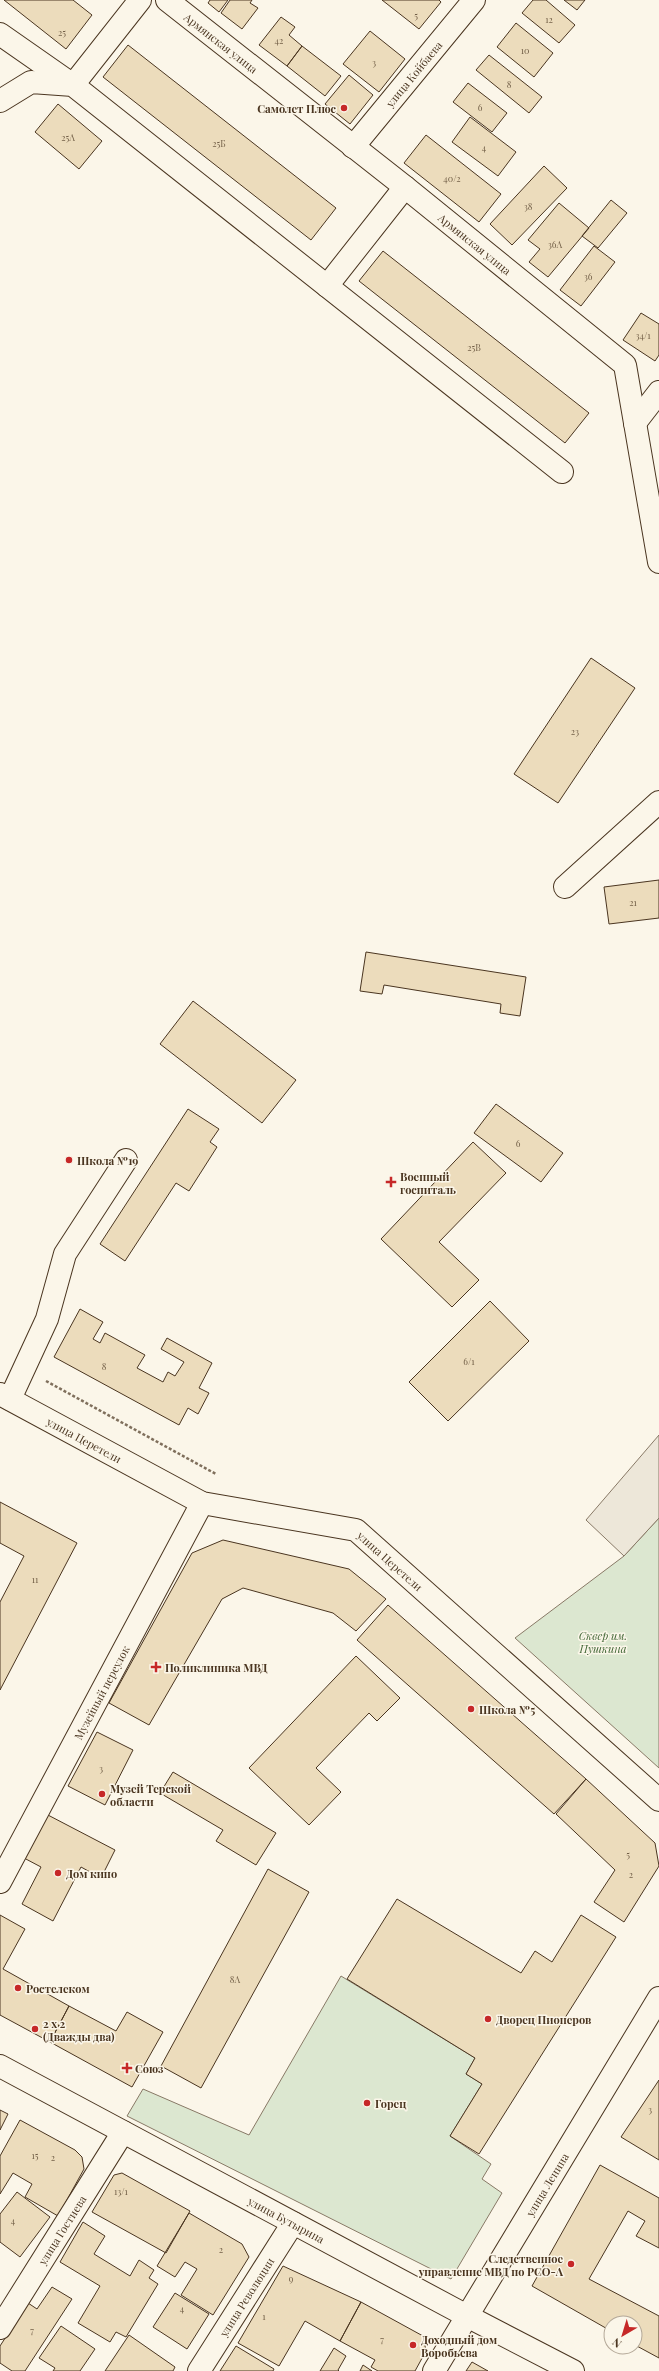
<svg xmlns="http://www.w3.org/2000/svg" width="659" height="2371" font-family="'Playfair Display',serif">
<rect width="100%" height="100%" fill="#fbf6e9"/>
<path fill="#dce7d0" stroke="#887966" d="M659,1518V1768L515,1638L624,1556Z
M341,1976L475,2058L466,2074L482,2084L450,2136L491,2164L482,2179L502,2193L451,2279L127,2116L143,2089L249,2135Z"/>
<path fill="#ede7d9" stroke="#887966" d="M659,1435V1518L624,1556L586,1520Z"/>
<path fill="#ecdcbc" stroke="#4a3520" d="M4,0H73L92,15L66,49Z
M210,0H228L219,12L208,3Z
M230,0H252L250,3L258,8L242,29L221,13Z
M382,0H439L441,2L419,29Z
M533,0H546L575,25L559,43L522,13Z
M564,0H585L577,10Z
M281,17L295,27L289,35L302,46L287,66L259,45Z
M516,23L553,53L534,77L497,47Z
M370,31L405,59L379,92L343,64Z
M128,45L336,208L311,240L103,77Z
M302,46L341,76L325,96L287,66Z
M489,55L542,97L529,113L476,70Z
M349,75L373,95L350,124L325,104Z
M468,83L507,113L492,132L453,102Z
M58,104L102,141L79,169L35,132Z
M470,117L516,152L498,176L452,142Z
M426,135L501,194L479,222L404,163Z
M544,166L567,188L512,245L490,224Z
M611,200L627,213L598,248L582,236Z
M559,203L589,228L548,277L529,262L540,249L528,240Z
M594,246L615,262L581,306L560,290Z
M383,251L589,413L565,443L359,281Z
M641,313L659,324V355L655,361L623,340Z
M591,658L635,688L558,803L514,774Z
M659,880V918L609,924L604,887Z
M366,952L526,977L520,1016L500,1013L501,1004L384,985L382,994L360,991Z
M193,1001L296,1080L262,1123L160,1044Z
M496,1104L563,1153L541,1182L474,1133Z
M188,1109L219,1129L210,1142L217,1147L189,1191L176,1183L125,1261L100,1244Z
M473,1142L506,1173L439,1242L479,1280L452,1307L381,1239Z
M490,1301L529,1341L448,1421L409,1382Z
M80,1309L103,1322L93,1339L100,1343L105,1333L145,1355L137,1368L163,1382L168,1372L175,1376L184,1362L161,1349L167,1338L212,1363L199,1388L209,1393L198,1414L188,1408L179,1425L54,1357Z
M0,1502L77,1543L0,1690V1602L24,1556L0,1543Z
M223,1540L349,1569L386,1599L356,1631L333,1613L243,1588L222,1599L149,1725L109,1703L192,1553Z
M388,1605L586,1779L554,1814L357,1640Z
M356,1656L400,1698L377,1721L369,1713L316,1768L341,1792L309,1825L249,1768Z
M97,1732L133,1750L105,1805L68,1786Z
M173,1772L276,1833L256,1865L216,1841L223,1830L160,1793Z
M586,1779L655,1843L659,1866L624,1922L594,1902L615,1870L556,1814Z
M46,1814L115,1850L101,1878L81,1867L53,1921L22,1904L41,1867L24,1858Z
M268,1869L309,1892L201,2088L161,2066Z
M397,1899L521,1973L535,1951L552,1962L581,1915L616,1937L479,2154L450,2136L482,2084L466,2074L475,2058L347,1979Z
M0,1915L25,1929L3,1969L69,2006L50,2042L0,2015Z
M69,2006L116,2031L127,2012L163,2032L132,2087L50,2042Z
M659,2080V2160L621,2137Z
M0,2110L8,2114L0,2130Z
M20,2120L75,2150L82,2157L84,2169L58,2216L25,2197L32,2184L13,2173L0,2194V2156Z
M600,2165L659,2198V2248L636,2236L645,2221L628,2211L589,2279L659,2316V2358L635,2345V2323H611V2331L532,2286Z
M122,2173L190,2211L166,2253L92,2212L114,2175Z
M17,2192L50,2217L20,2257L0,2242V2214Z
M189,2213L242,2244L249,2257L213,2315L181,2295L197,2269L185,2262L175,2277L157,2266Z
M83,2222L105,2236L94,2254L130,2276L139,2260L154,2270L149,2278L158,2284L126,2337L116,2332L110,2342L78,2323L100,2286L60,2262Z
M283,2266L361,2302L340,2341L305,2321L279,2366L238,2343Z
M52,2287L72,2299L25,2371H12L0,2363V2346L28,2303L37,2309Z
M175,2293L209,2314L187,2349L153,2327Z
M361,2302L423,2336L426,2351L415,2371H378L371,2367L375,2360L340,2341Z
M61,2326L95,2349L80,2371H53L55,2368L39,2358Z
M129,2335L175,2367L173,2371H105Z
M236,2346L274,2369L273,2371H220Z
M334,2348L346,2356L338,2370L339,2371H320Z
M472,2362L488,2371H466Z
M363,2365L372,2371H360Z"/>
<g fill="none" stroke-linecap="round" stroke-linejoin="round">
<defs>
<g id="minor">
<path d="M0,34L73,85L140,0"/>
<path d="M0,101L31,82L73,85L562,472"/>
<path id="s1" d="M353,147L474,0"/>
<path d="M327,286L405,187"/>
<path d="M635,423L659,392"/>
<path d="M565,887L659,802"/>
<path id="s2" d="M0,1394L202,1503L356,1530L659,1800"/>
<path d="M10,1399L47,1319L65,1254L126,1160"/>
<path id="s3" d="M0,1882L202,1503"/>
<path d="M467,2316L573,2371"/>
<path id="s4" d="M0,2328L123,2132"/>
<path id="s5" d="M199,2371L293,2223"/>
</g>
<g id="major">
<path id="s6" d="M167,0L405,187L625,365L659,562"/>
<path id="s7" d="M0,2066L467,2316"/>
<path id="s8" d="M434,2371L659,1998"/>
</g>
</defs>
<use href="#minor" stroke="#4a3520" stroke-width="24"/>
<use href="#major" stroke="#4a3520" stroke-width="24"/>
<path stroke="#7f6f5c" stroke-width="2.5" stroke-dasharray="3 2" stroke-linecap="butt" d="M46,1381L216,1474"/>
<use href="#minor" stroke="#fbf6e9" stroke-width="22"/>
<use href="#major" stroke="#fbf6e9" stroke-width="22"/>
</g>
<g fill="#c62828" stroke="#fbf6e9" stroke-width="1.5">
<circle cx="344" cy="108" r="4"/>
<circle cx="69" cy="1160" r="4"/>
<path d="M389 1176h4v4h4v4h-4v4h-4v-4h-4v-4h4z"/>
<path d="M154 1661h4v4h4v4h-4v4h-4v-4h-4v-4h4z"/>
<circle cx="471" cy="1709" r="4"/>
<circle cx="102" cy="1794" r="4"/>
<circle cx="58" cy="1873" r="4"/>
<circle cx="18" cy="1988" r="4"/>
<circle cx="488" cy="2019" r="4"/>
<circle cx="35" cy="2029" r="4"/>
<path d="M125 2062h4v4h4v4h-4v4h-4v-4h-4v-4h4z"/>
<circle cx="367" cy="2103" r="4"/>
<circle cx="571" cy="2264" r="4"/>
<circle cx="413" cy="2345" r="4"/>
</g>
<g text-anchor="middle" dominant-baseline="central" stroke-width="3" stroke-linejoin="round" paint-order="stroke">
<g font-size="9" fill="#725f47">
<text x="416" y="15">5</text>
<text x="549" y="19">12</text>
<text x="62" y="32">25</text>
<text x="279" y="40">42</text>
<text x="525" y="50">10</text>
<text x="374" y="62">3</text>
<text x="509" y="84">8</text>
<text x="480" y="107">6</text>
<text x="68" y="137">25А</text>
<text x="219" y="143">25Б</text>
<text x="484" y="147">4</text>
<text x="452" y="178">40/2</text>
<text x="528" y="206">38</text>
<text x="555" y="244">36А</text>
<text x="588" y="276">36</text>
<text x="643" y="335">34/1</text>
<text x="474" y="347">25В</text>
<text x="575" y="731">23</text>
<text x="633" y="902">21</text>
<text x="518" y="1143">6</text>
<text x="469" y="1361">6/1</text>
<text x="104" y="1366">8</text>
<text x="35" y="1579">11</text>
<text x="101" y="1768">3</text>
<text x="628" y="1854">5</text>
<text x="631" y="1874">2</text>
<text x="235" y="1979">8А</text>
<text x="650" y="2109">3</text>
<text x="35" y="2155">15</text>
<text x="53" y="2157">2</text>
<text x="121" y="2191">13/1</text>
<text x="13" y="2220">4</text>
<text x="221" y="2249">2</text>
<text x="291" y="2278">9</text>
<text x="182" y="2308">4</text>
<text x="264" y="2316">1</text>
<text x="32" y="2330">7</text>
<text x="382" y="2339">7</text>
</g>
<g font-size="11" fill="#4a3520" stroke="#fbf6e9">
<text stroke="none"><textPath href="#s6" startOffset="69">Армянская улица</textPath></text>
<text stroke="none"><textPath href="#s1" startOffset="95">улица Койбаева</textPath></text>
<text stroke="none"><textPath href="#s6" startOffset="393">Армянская улица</textPath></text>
<text stroke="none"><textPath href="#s2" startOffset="96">улица Церетели</textPath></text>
<text stroke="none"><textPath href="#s2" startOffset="432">улица Церетели</textPath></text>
<text stroke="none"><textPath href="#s3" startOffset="215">Музейный переулок</textPath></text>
<text stroke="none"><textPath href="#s8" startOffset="218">улица Ленина</textPath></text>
<text stroke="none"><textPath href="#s7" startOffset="325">улица Бутырина</textPath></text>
<text stroke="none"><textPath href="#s4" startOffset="116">улица Гостиева</textPath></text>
<text stroke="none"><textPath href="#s5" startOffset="88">улица Революции</textPath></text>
</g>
<g font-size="11" font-weight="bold" fill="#4a3520" stroke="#fbf6e9" text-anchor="start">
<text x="336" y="108" text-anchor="end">Самолет Плюс</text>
<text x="77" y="1160">Школа №19</text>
<text x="400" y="1176">Военный<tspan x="400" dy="13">госпиталь</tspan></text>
<text x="165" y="1667">Поликлиника МВД</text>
<text x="479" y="1709">Школа №5</text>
<text x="110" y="1788">Музей Терской<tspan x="110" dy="13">области</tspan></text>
<text x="66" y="1873">Дом кино</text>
<text x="26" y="1988">Ростелеком</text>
<text x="496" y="2019">Дворец Пионеров</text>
<text x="43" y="2023">2 х 2<tspan x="43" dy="13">(Дважды два)</tspan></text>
<text x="135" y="2068">Союз</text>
<text x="375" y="2103">Горец</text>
<text x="563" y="2258" text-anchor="end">Следственное<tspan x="563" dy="13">управление МВД по РСО-А</tspan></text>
<text x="421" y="2339">Доходный дом<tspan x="421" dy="13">Воробьева</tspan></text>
</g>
<g font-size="11" font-style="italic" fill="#436837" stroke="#fbf6e9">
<text x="603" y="1635">Сквер им.<tspan x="603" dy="13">Пушкина</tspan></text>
</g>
</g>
<g transform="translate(623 2335) rotate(218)"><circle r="19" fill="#fbf6e9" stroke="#b4a999"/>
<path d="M0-3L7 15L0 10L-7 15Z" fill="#c62828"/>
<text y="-6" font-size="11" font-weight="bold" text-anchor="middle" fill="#4a3520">N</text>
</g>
</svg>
